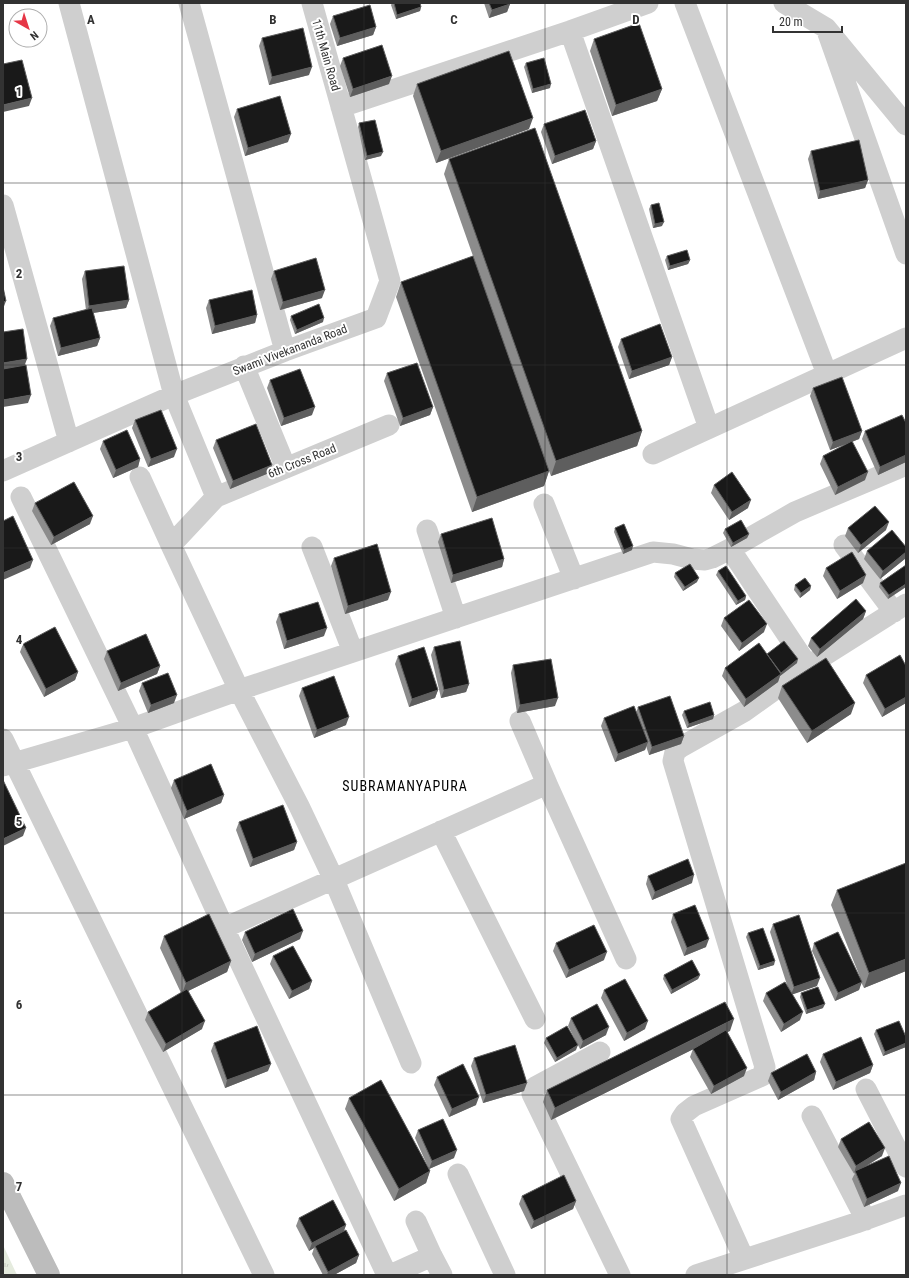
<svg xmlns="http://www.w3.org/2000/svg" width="909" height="1278" font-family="'Roboto Condensed',sans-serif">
<defs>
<pattern id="grass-tufts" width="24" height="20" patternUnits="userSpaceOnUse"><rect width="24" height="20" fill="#e5ebde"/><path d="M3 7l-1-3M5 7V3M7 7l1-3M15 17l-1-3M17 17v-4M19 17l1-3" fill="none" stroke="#c5cabf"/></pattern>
</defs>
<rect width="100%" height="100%" fill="#fff"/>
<path fill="url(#grass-tufts)" d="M3,1245L17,1275H3Z"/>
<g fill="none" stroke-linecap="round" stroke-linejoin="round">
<path stroke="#cfcfcf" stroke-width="21" d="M69,3L174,395L216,497L171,545L239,690L299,806L334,880L411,1063
M189,3L285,351
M685,3L827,374
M784,3L826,28L906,125
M826,28L906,254
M570,31L709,428
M341,107L570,31L648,3
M3,205L69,442
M244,366L286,468
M653,454L906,338
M3,471L174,395L285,351L376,318L390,281L312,3
M140,477L171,545
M21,497L133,728L224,928L387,1275
M216,497L389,425
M544,504L574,579
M427,530L456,618
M844,545L894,612
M312,547L353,652
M730,549L808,666
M520,721L547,784
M3,739L264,1275
M3,766L133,728L239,690L653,552L673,554L692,559L705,560L712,558L730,549L795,512L906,465
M441,831L535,1019
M224,928L547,784L626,959
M600,1052L535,1087L532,1094L620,1275
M866,1089L906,1167
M812,1116L866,1220
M458,1174L505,1275
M416,1221L432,1256L442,1275
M744,1259L681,1119L685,1113L694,1106L762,1076L765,1067L673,761L675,752L681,747L745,711L808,666L906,604
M390,1275L432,1256
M696,1275L856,1223L906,1205"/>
<path stroke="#bcbcbc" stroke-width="22" d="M3,1183L49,1275"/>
</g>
<path fill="#8c8c8c" d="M392,3H394L421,7L420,11L396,19L391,5Z
M484,3H510V4L507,12L489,18Z
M333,16L376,27L373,35L337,46L330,24Z
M262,38L309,75L269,85L259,46Z
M594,39L662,89L657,101L612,116L590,51Z
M343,58L389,84L350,97L340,66Z
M526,63L550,88L532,93L524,67Z
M417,84L529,129L436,163L413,96Z
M237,109L288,142L245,156L234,117Z
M359,123L381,156L365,160L358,127Z
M544,124L596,141L593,149L552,164L541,132Z
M811,151L868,180L865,188L818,199L808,159Z
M449,159L642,431L637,446L551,476L549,471L544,486L472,512L396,297L401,282L473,256L444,174Z
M651,205L662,226L653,228L649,209Z
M667,256L690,260L688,264L668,270L665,260Z
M85,271L129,300L126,308L93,313L100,338L97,346L58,356L50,326L53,318L86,310L82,279Z
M274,271L322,298L280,310L271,279Z
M209,300L257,315L255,323L212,334L206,308Z
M291,316L323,322L295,334L290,320Z
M621,339L672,357L669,365L629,379L618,347Z
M387,373L433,407L430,415L400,426L384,381Z
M270,380L312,415L281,426L267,388Z
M813,388L862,431L859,439L852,442L865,480L835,495L820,464L823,456L852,442L830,450L810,396Z
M135,420L174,457L148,467L132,428Z
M906,423V462L878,475L862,439L865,431Z
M216,440L269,473L230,489L213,448Z
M103,441L140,459L138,467L113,478L100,449Z
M714,485L748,508L729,520L711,493Z
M35,503L90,524L51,545L32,511Z
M615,528L632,550L623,554L614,532Z
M848,528L886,530L858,553L845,536Z
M725,529L749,534L747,538L731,547L723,533Z
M441,534L504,559L502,567L451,583L438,542Z
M906,547V558L880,579L864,559L867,551Z
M334,558L388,600L345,614L331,566Z
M906,565L888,599L879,587L880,583Z
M826,568L863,583L837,599L823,576Z
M718,571L746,596L745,600L736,605L716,575Z
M675,573L697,582L683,591L674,577Z
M795,585L811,586L810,590L800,598L794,590Z
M866,611L863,619L817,657L808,646L811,638Z
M279,614L324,636L284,649L276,622Z
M724,618L764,632L739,651L721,626Z
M23,644L78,672L75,680L44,697L20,652Z
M434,647L469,684L466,692L441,698L431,655Z
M107,651L160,666L157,674L118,691L104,659Z
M767,654L797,663L780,676L778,682L744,707L722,676L725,668Z
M398,656L438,690L435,698L409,707L395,664Z
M513,665L555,706L517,713L511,673Z
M906,666V703L882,717L863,683L866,675Z
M142,683L174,703L148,713L139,691Z
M782,686L851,714L807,743L778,698Z
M302,688L346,725L314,738L299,696Z
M638,707L684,736L681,744L649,755L646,746L645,750L615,762L601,726L604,718L636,713Z
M684,711L714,715L713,719L687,728L682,715Z
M174,780L224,795L221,803L184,819L171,788Z
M239,822L297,842L294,850L250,867L236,830Z
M648,876L692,883L652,900L646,884Z
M837,890L906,971L864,988L861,982L859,990L835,1001L812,951L814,943L860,977L831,905Z
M673,914L706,947L684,956L671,922Z
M773,924L817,986L792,994L800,1020L781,1032L763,1001L766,993L788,988L770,932Z
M245,932L300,939L252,962L242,940Z
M748,933L774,965L758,970L746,937Z
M164,936L231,961L227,972L188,991L202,1029L163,1052L145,1020L148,1012L181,993L160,948Z
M556,943L604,960L566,978L553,951Z
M273,956L312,981L309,989L289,999L270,964Z
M664,975H700L698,979L671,994L663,979Z
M604,990L645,1029L624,1041L601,998Z
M801,993L823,1008L806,1014L800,997Z
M571,1018L606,1035L580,1049L568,1026Z
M876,1030L906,1037V1047L883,1056L874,1034Z
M730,1031L727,1032L744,1076L711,1094L690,1057L693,1049L697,1047L551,1120L543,1102L547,1090Z
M546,1038L576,1050L555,1062L544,1043Z
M214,1043L268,1071L225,1088L211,1051Z
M823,1054L873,1065L870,1073L833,1090L820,1062Z
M474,1058L524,1091L483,1103L471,1066Z
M816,1072L814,1080L778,1100L768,1081L771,1073Z
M437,1077L476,1105L449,1117L434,1085Z
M349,1098L428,1167L415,1138L418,1130L454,1158L429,1169L430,1171L426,1183L394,1201L345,1109Z
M841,1139L882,1156L862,1169L898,1191L864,1207L852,1179L855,1173L854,1174L838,1147Z
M522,1196L576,1201L573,1209L531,1229L519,1204Z
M299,1218L346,1225L344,1231L359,1255L356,1263L334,1275H323L312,1254L314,1248L309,1251L296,1226Z"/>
<path fill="#5e5e5e" d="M510,4L507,12L489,18L492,10Z
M421,7L420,11L396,19L397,15Z
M376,27L373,35L337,46L340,38Z
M312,67L309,75L269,85L272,77Z
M392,76L389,84L350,97L353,89Z
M551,84L550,88L532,93L533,89Z
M662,89L657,101L612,116L616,105Z
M32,98L29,106L3,112V105Z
M533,118L529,129L436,163L441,151Z
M291,134L288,142L245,156L248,148Z
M596,141L593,149L552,164L555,156Z
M383,152L381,156L365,160L367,156Z
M868,180L865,188L818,199L820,191Z
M664,222L662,226L653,228L655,224Z
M690,260L688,264L668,270L670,266Z
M325,290L322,298L280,310L283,302Z
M129,300L126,308L86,314L89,306Z
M6,301L3,309V302Z
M257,315L255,323L212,334L215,326Z
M324,318L323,322L295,334L297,330Z
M100,338L97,346L58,356L61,348Z
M672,357L669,365L629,379L632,371Z
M27,359L24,367L3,370V363Z
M31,395L28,403L3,407V400Z
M315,407L312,415L281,426L284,418Z
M433,407L430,415L400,426L403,418Z
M642,431L637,446L551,476L556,461Z
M862,431L859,439L830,450L833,442Z
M177,449L174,457L148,467L151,459Z
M906,455V462L878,475L880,467Z
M140,459L138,467L113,478L116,470Z
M272,465L269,473L230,489L233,481Z
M549,471L544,486L472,512L477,497Z
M868,472L865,480L835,495L838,487Z
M751,500L748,508L729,520L732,512Z
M93,516L90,524L51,545L54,537Z
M889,522L886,530L858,553L861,545Z
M749,534L747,538L731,547L733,543Z
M633,546L632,550L623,554L624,550Z
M906,552V558L880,579L883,571Z
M504,559L502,567L451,583L453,575Z
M33,560L30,568L3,580V573Z
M866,575L863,583L837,599L840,591Z
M699,578L697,582L683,591L685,587Z
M906,584V587L888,599L889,595Z
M811,586L810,590L800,598L801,593Z
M391,592L388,600L345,614L348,606Z
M746,596L745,600L736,605L738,601Z
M866,611L863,619L817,657L820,649Z
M767,624L764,632L739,651L742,643Z
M327,628L324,636L284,649L287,641Z
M798,659L797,663L780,676L778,682L744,707L746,699L781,674V673Z
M160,666L157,674L118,691L121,683Z
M78,672L75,680L44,697L46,689Z
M469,684L466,692L441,698L444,690Z
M438,690L435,698L409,707L412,699Z
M177,695L174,703L148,713L151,705Z
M906,697V703L882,717L885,709Z
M558,698L555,706L517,713L520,705Z
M855,703L851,714L807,743L812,731Z
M714,715L713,719L687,728L689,724Z
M349,717L346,725L314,738L317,730Z
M684,736L681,744L649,755L652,747Z
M648,742L645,750L615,762L618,754Z
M224,795L221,803L184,819L187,811Z
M26,828L23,836L3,846V839Z
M297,842L294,850L250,867L253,859Z
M694,875L692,883L652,900L655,892Z
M303,931L300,939L252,962L255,954Z
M709,939L706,947L684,956L687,948Z
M607,952L604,960L566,978L569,970Z
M906,959V971L864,988L869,973Z
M231,961L227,972L182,994L186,983Z
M775,961L774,965L758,970L760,966Z
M700,975L698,979L671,994L672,990Z
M820,978L817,986L791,995L794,987Z
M312,981L309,989L289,999L292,991Z
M862,982L859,990L835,1001L838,993Z
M825,1004L823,1008L806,1014L807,1010Z
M803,1012L800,1020L781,1032L784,1024Z
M734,1019L730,1031L551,1120L555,1108Z
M205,1021L202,1029L163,1052L166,1044Z
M648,1021L645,1029L624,1041L627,1033Z
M609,1027L606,1035L580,1049L583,1041Z
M906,1043V1047L883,1056L885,1052Z
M578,1045L576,1050L555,1062L557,1058Z
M271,1064L268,1071L225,1088L227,1080Z
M873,1065L870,1073L833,1090L836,1082Z
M747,1068L744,1076L711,1094L714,1086Z
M816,1072L814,1080L778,1100L781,1092Z
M527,1083L524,1091L483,1103L486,1095Z
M479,1097L476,1105L449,1117L452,1109Z
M885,1148L882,1156L856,1172L855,1171L854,1174L856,1166Z
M457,1150L454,1158L429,1169L432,1161Z
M430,1171L426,1183L394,1201L399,1189Z
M901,1183L898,1191L864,1207L867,1199Z
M576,1201L573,1209L531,1229L534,1221Z
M346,1225L343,1233L315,1246L314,1248L309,1251L312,1243Z
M359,1255L356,1263L334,1275H327L328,1272Z"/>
<path fill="#191919" stroke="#5e5e5e" d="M394,3H420L421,7L397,15Z
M489,3H510V4L492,10Z
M370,5L376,27L340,38L333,16Z
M639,23L662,89L616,105L594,39Z
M303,28L312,67L272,77L262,38Z
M382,45L392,76L353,89L343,58Z
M509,51L533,118L441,151L417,84Z
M544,58L551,84L533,89L526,63Z
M22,60L32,98L3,105V64Z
M280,96L291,134L248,148L237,109Z
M585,110L596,141L555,156L544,124Z
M375,120L383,152L367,156L359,123Z
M535,128L642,431L556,461L449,159Z
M859,140L868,180L820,191L811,151Z
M659,203L664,222L655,224L651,205Z
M687,250L690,260L670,266L667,256Z
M473,256L549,471L477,497L401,282Z
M316,258L325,290L283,302L274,271Z
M124,266L129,300L89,306L85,271Z
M3,287L6,301L3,302Z
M252,290L257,315L215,326L209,300Z
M319,304L324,318L297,330L291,316Z
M92,308L100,338L61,348L53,318Z
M660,324L672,357L632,371L621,339Z
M23,329L27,359L3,363V332Z
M417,363L433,407L403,418L387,373Z
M26,365L31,395L3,400V369Z
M300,369L315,407L284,418L270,380Z
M842,377L862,431L833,442L813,388Z
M161,410L177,449L151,459L135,420Z
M902,415L906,423V455L880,467L865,431Z
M256,424L272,465L233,481L216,440Z
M127,430L140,459L116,470L103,441Z
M852,441L868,472L838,487L823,456Z
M732,472L751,500L732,512L714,485Z
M74,482L93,516L54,537L35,503Z
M875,506L889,522L861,545L848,528Z
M13,516L33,560L3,573V521Z
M492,518L504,559L453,575L441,534Z
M741,520L749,534L733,543L725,529Z
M624,524L633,546L624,550L615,528Z
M892,530L906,547V552L883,571L867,551Z
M377,544L391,592L348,606L334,558Z
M852,552L866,575L840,591L826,568Z
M690,564L699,578L685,587L675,573Z
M906,565V584L889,595L880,583Z
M726,566L746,596L738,601L718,571Z
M805,578L811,586L801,593L795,585Z
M856,599L866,611L820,649L811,638Z
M749,600L767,624L742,643L724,618Z
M318,602L327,628L287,641L279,614Z
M55,627L78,672L46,689L23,644Z
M146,634L160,666L121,683L107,651Z
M460,641L469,684L444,690L434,647Z
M784,641L798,659L781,673L767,654Z
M759,643L781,674L746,699L725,668Z
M424,647L438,690L412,699L398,656Z
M900,655L906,666V697L885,709L866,675Z
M826,658L855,703L812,731L782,686Z
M551,659L558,698L520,705L513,665Z
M168,673L177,695L151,705L142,683Z
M334,676L349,717L317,730L302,688Z
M670,696L684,736L652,747L638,707Z
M710,702L714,715L689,724L684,711Z
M634,706L648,742L618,754L604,718Z
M211,764L224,795L187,811L174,780Z
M3,780L26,828L3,839Z
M283,805L297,842L253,859L239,822Z
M688,859L694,875L655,892L648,876Z
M906,863V959L869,973L837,890Z
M695,905L709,939L687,948L673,914Z
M293,909L303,931L255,954L245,932Z
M209,914L231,961L186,983L164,936Z
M799,915L820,978L794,987L773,924Z
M594,925L607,952L569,970L556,943Z
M763,928L775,961L760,966L748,933Z
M838,932L862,982L838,993L814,943Z
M293,946L312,981L292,991L273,956Z
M692,960L700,975L672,990L664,975Z
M625,979L648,1021L627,1033L604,990Z
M785,982L803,1012L784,1024L766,993Z
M818,987L825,1004L807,1010L801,993Z
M187,989L205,1021L166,1044L148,1012Z
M725,1002L734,1019L555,1108L547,1090Z
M597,1004L609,1027L583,1041L571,1018Z
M899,1021L906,1037V1043L885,1052L876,1030Z
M257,1026L271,1064L227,1080L214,1043Z
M567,1026L578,1045L557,1058L546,1038Z
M726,1030L747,1068L714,1086L693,1049Z
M861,1037L873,1065L836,1082L823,1054Z
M515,1045L527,1083L486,1095L474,1058Z
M807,1054L816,1072L781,1092L771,1073Z
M463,1064L479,1097L452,1109L437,1077Z
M381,1080L430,1171L399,1189L349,1098Z
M443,1119L457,1150L432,1161L418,1130Z
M869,1122L885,1148L856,1166L841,1139Z
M889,1156L901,1183L867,1199L855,1171Z
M564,1175L576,1201L534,1221L522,1196Z
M333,1200L346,1225L312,1243L299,1218Z
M346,1230L359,1255L328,1272L315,1246Z"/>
<path fill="none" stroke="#323232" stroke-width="1" stroke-opacity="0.55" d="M182,3V1275M364,3V1275M545,3V1275M727,3V1275M3,183H906M3,365H906M3,548H906M3,730H906M3,913H906M3,1095H906"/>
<g text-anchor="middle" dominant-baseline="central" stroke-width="4" stroke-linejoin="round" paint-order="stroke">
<g font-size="12" fill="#323232" stroke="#fff">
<text transform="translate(326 55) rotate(74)">11th Main Road</text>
<text transform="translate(290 350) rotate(-21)">Swami Vivekananda Road</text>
<text transform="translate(302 461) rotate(-22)">6th Cross Road</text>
</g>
<g font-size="14" letter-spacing="1" fill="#000" stroke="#fff">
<text x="405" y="786">SUBRAMANYAPURA</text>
</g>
</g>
<g font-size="13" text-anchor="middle" font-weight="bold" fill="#323232" stroke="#fff" stroke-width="4" stroke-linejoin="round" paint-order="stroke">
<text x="91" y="24">A</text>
<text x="273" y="24">B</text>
<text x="454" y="24">C</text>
<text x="636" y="24">D</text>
<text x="19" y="96">1</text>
<text x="19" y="278">2</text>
<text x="19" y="461">3</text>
<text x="19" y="644">4</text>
<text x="19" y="826">5</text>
<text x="19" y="1009">6</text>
<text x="19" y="1191">7</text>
</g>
<rect width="909" height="1278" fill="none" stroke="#323232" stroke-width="8"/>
<g transform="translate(28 28) rotate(141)"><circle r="19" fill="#ffffff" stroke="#adadad"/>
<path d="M0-3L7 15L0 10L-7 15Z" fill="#e63646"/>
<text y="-6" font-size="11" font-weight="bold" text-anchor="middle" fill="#323232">N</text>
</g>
<path d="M773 26v6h69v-6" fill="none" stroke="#323232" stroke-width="2"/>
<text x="779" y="26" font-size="12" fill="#323232" stroke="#ffffff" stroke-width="3" paint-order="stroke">20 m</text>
</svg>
